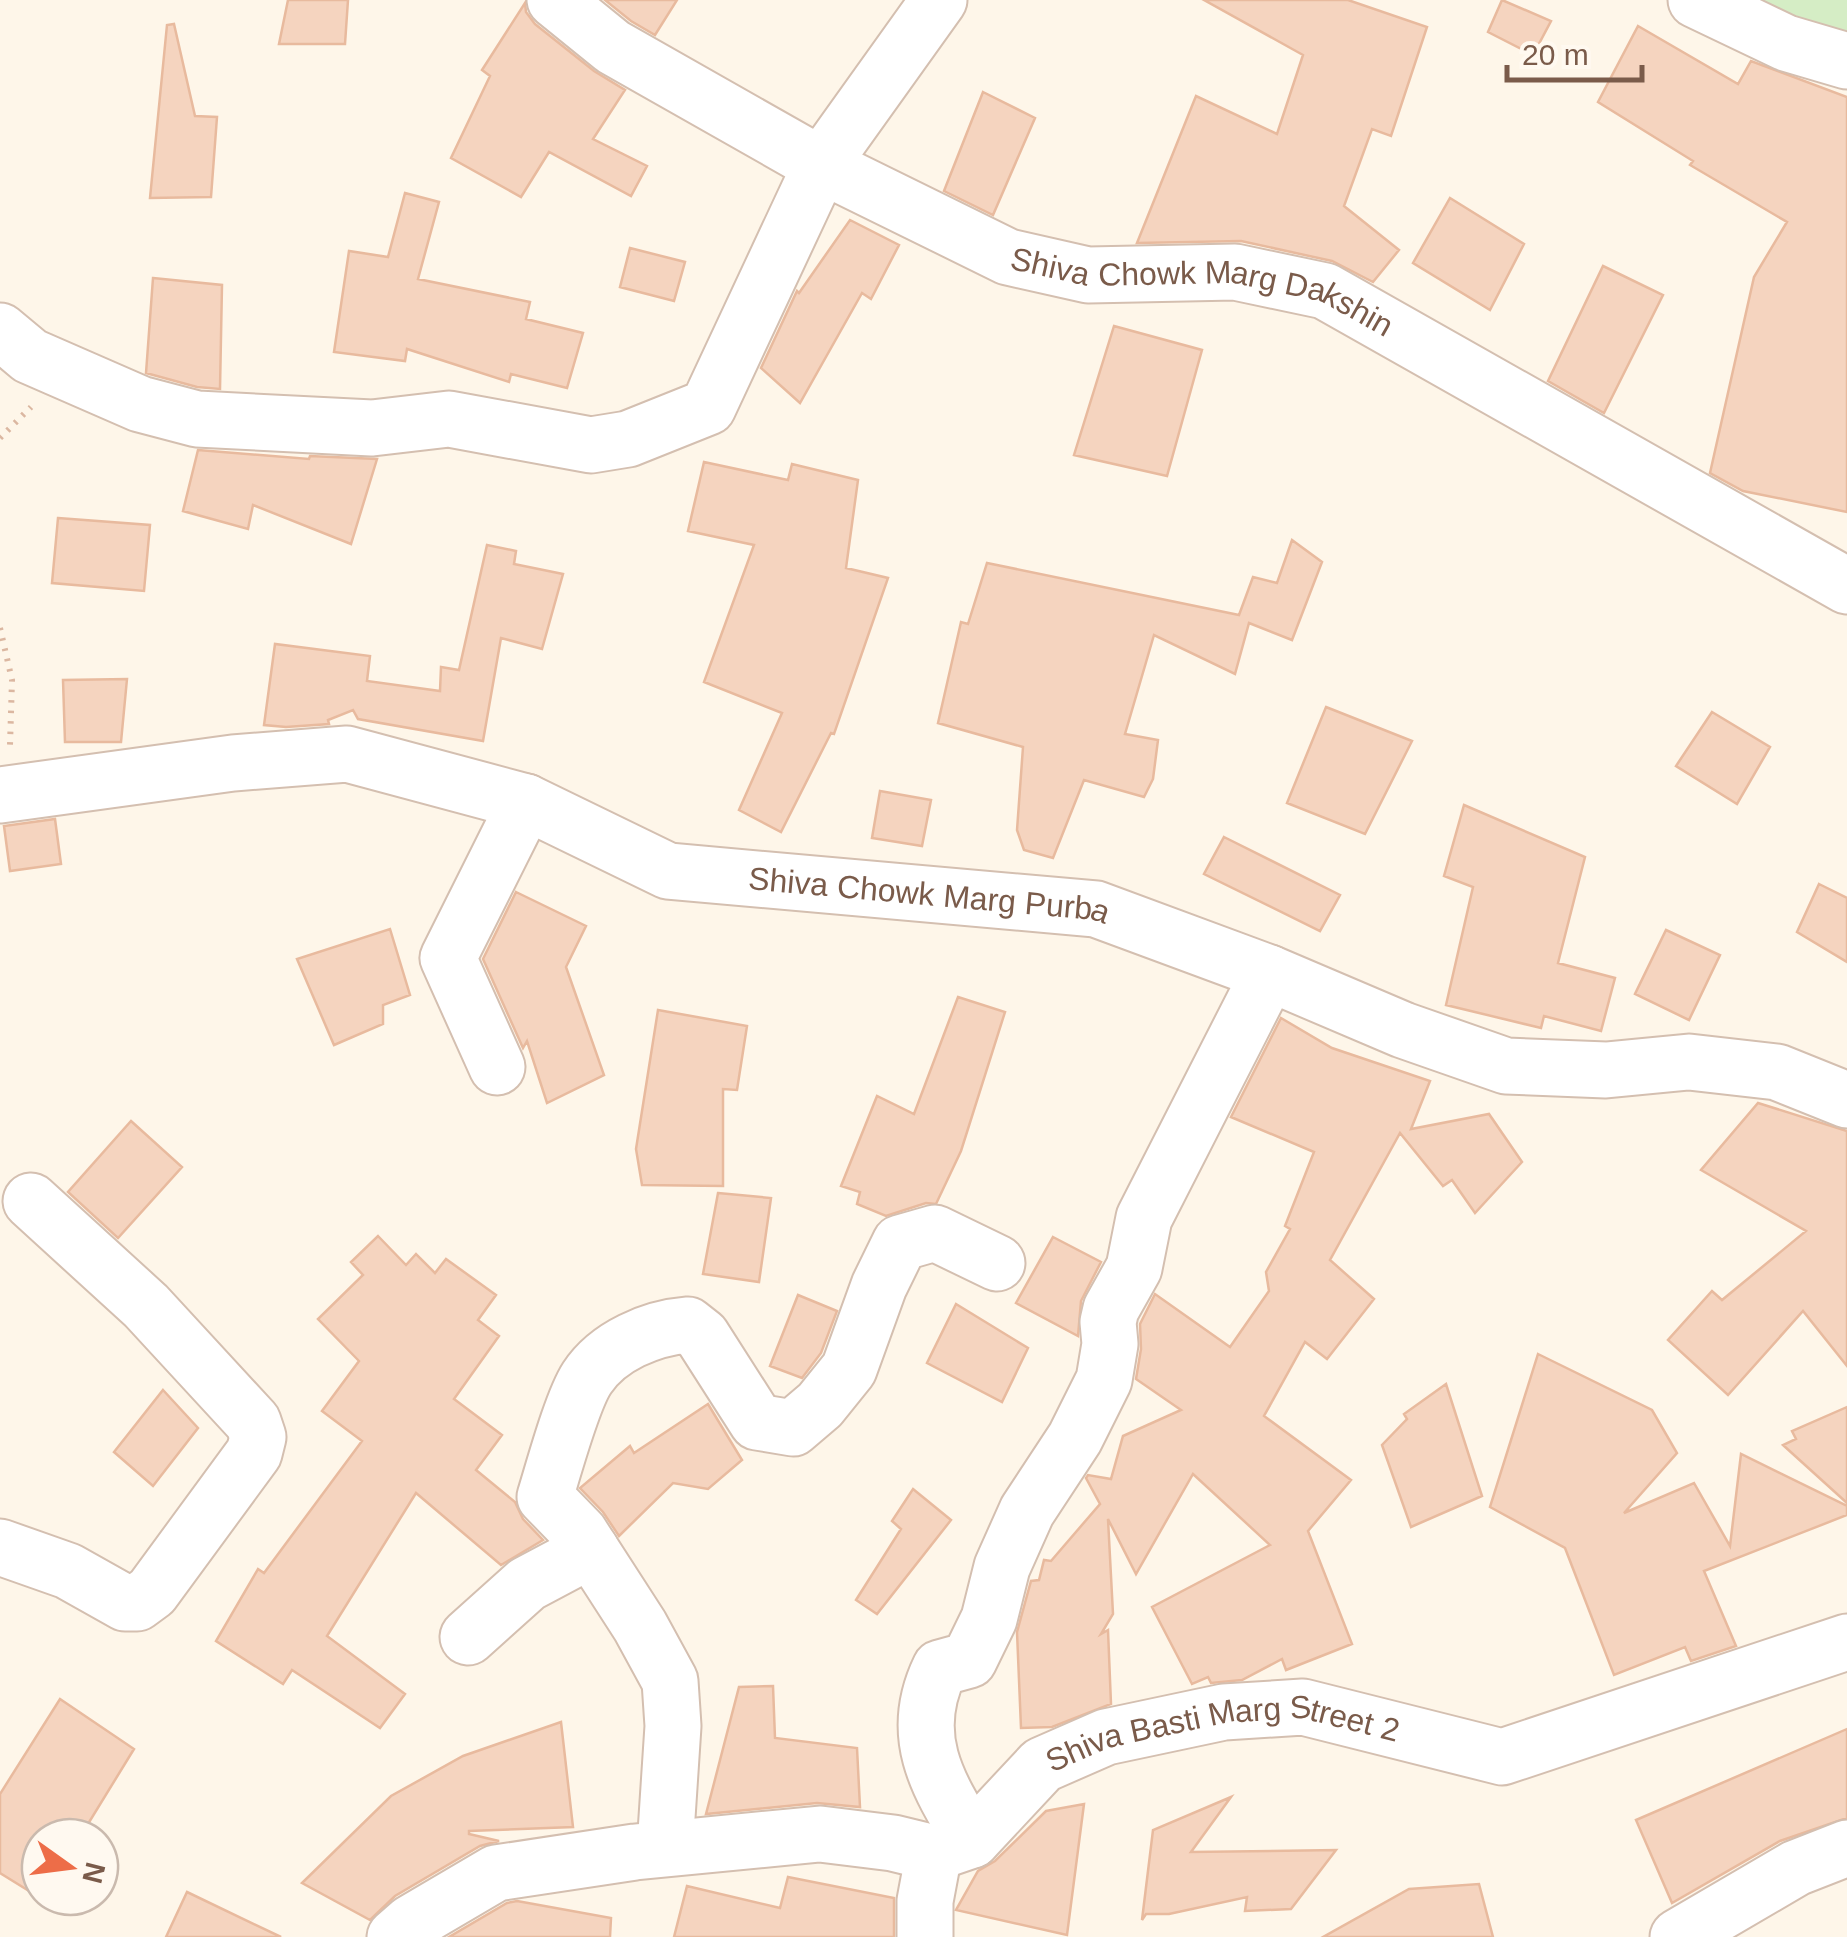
<svg xmlns="http://www.w3.org/2000/svg" width="1847" height="1937" font-family="Arial,sans-serif">
<rect width="100%" height="100%" fill="#fef6e9"/>
<path fill="#d5edc5" d="M1719,0H1847V40Z"/>
<path fill="#f5d4bf" stroke="#e8ba9e" stroke-width="2.5" d="M288,0H348L345,44H279Z
M605,0H677L655,35L631,21Z
M1204,0H1348L1427,27L1391,136L1372,129L1344,206L1399,250L1373,282L1332,261L1241,241L1137,243L1196,96L1277,134L1303,55Z
M1502,0L1551,21L1533,55L1488,32Z
M525,3L526,12L535,24L594,71L625,90L593,139L647,166L631,196L549,152L521,197L451,158L490,76L482,70Z
M174,24L195,116L217,117L211,197L150,198L167,25Z
M1638,26L1738,84L1751,61L1847,97V512L1743,491L1710,473L1754,277L1787,222L1690,165L1693,161L1598,102Z
M983,92L1035,118L993,215L944,191Z
M405,193L439,202L418,279L530,302L526,319L583,333L567,388L511,374L509,382L407,349L405,361L334,352L349,251L388,257Z
M1450,198L1524,244L1490,310L1413,263Z
M850,220L899,245L871,299L862,293L800,403L761,368L797,291L799,293Z
M630,248L685,262L674,301L620,287Z
M1603,266L1663,295L1604,413L1548,381Z
M153,278L222,285L220,389L197,387L146,373Z
M1114,326L1202,350L1167,476L1074,455Z
M198,450L309,459L310,456L377,459L351,544L253,505L248,529L183,511Z
M704,462L788,480L792,464L858,480L846,568L888,578L834,734L831,733L781,832L739,810L782,713L704,682L754,545L688,531Z
M58,518L150,525L144,591L52,583Z
M1292,540L1322,562L1292,640L1249,623L1235,674L1154,635L1125,734L1158,740L1153,779L1144,797L1084,780L1053,858L1024,850L1017,830L1023,747L938,723L961,622L968,624L987,563L1239,615L1253,577L1277,583Z
M487,545L516,551L514,564L563,574L542,649L501,638L483,741L358,719L353,710L328,720L329,724L286,727L264,725L275,644L370,656L367,681L440,691L441,667L459,670Z
M127,679L121,742H65L63,680Z
M1326,707L1412,741L1365,834L1287,803Z
M1712,712L1770,747L1737,804L1676,766Z
M880,791L931,800L922,846L872,838Z
M1464,805L1585,857L1558,963L1615,978L1601,1031L1544,1016L1541,1028L1446,1005L1473,887L1444,876Z
M55,819L61,864L10,871L4,826Z
M1224,837L1340,895L1320,931L1204,874Z
M1819,884L1847,898V962L1797,932Z
M516,892L586,926L566,967L604,1075L547,1103L527,1041L523,1048L483,959Z
M390,929L410,995L383,1005V1024L334,1045L297,959Z
M1666,930L1720,955L1689,1020L1635,994Z
M958,997L1005,1012L961,1151L936,1204L926,1203L886,1216L857,1204L860,1192L841,1186L877,1096L914,1114Z
M658,1010L747,1026L737,1090L723,1089V1186L642,1185L636,1149Z
M1281,1018L1332,1048L1430,1081L1411,1129L1489,1114L1522,1162L1475,1213L1452,1180L1443,1186L1400,1133L1330,1260L1374,1299L1327,1359L1305,1342L1264,1416L1351,1480L1308,1531L1352,1644L1286,1670L1282,1659L1242,1680L1211,1683L1208,1677L1192,1684L1152,1607L1270,1545L1193,1474L1136,1574L1108,1519L1113,1614L1101,1634L1108,1630L1111,1704L1052,1727L1021,1728L1017,1632L1031,1581L1039,1580L1044,1560L1051,1561L1100,1504L1086,1478L1088,1475L1111,1479L1123,1436L1181,1410L1136,1379L1141,1349L1140,1324L1155,1294L1230,1347L1269,1291L1266,1272L1290,1229L1285,1226L1314,1152L1231,1117Z
M1758,1103L1847,1131V1366L1803,1311L1728,1395L1668,1340L1712,1291L1722,1300L1806,1231L1701,1170Z
M131,1121L182,1167L118,1238L68,1192Z
M718,1193L771,1198L759,1282L703,1274Z
M378,1236L406,1265L416,1254L435,1273L446,1259L496,1295L478,1320L499,1336L454,1399L502,1435L476,1470L515,1502L523,1519L543,1540L501,1565L416,1493L327,1636L405,1694L380,1728L292,1670L283,1684L216,1641L258,1569L264,1573L362,1441L322,1411L359,1361L318,1319L363,1275L351,1262Z
M1053,1237L1101,1262L1081,1301L1078,1336L1016,1303Z
M798,1295L837,1311L821,1353L802,1378L770,1366Z
M956,1304L1028,1348L1002,1402L927,1363Z
M1538,1354L1652,1410L1677,1453L1624,1513L1694,1483L1730,1546L1741,1454L1847,1506V1515L1704,1571L1736,1646L1691,1661L1685,1647L1614,1675L1565,1548L1490,1507Z
M1446,1384L1482,1496L1411,1527L1382,1445L1407,1419L1404,1414Z
M163,1390L198,1428L153,1486L114,1452Z
M708,1404L742,1460L708,1489L673,1483L619,1536L603,1512L580,1488L630,1446L634,1453Z
M1847,1407V1503L1783,1445L1796,1439L1792,1431Z
M913,1489L951,1520L877,1614L856,1600L901,1529L892,1521Z
M773,1686L775,1738L857,1748L860,1807L817,1803L706,1814L739,1687Z
M60,1699L134,1749L80,1837H40L42,1899L0,1873V1794Z
M561,1722L573,1827L469,1831V1834L499,1841L480,1846L395,1896L370,1920L302,1883L391,1796L463,1756Z
M1847,1729V1818L1780,1841L1672,1903L1636,1820Z
M1231,1797L1191,1852L1336,1850L1291,1909L1245,1911L1247,1897L1169,1914H1146L1142,1920L1153,1830Z
M1084,1804L1067,1935L956,1910L978,1871L995,1861L1046,1811Z
M788,1877L894,1898V1937H674L687,1886L780,1908Z
M1479,1884L1493,1937H1323L1409,1889Z
M187,1892L281,1937H166Z
M517,1901L611,1918L610,1937H449L507,1903Z"/>
<g fill="none" stroke-linecap="round" stroke-linejoin="round">
<defs>
<g id="minor">
<path id="s1" d="M555,0L613,47L821,165L1008,257L1088,275L1235,272L1325,291L1847,586"/>
<path d="M1696,0L1786,43L1847,61"/>
<path d="M0,331L30,356L140,404L197,419L372,428L449,419L591,445L628,439L708,407L821,165L939,0"/>
<path id="s2" d="M0,795L233,763L347,754L526,802L668,871L1096,909L1269,973L1403,1030L1506,1066L1606,1070L1689,1062L1777,1072L1847,1100"/>
<path d="M497,1067L448,958L526,802"/>
<path d="M0,1547L68,1571L125,1603H137L152,1592L254,1453L258,1437L253,1422L146,1306L31,1201"/>
<path d="M468,1637L527,1584L591,1550"/>
<path d="M972,1840C936,1783 908,1734 940,1668L969,1660L989,1619L1002,1567L1027,1511L1075,1438L1104,1380L1110,1344L1108,1322L1111,1309L1134,1268L1144,1218L1269,973"/>
<path d="M665,1848L673,1726L670,1681L640,1626L580,1533L545,1497C554,1468 572,1401 587,1378C608,1346 651,1328 688,1325L702,1336L757,1422L793,1428L820,1405L849,1369L879,1286L900,1243L935,1233L997,1263"/>
<path id="s3" d="M395,1937L411,1923L496,1873L635,1852L820,1834L893,1843L934,1853L972,1840L1042,1765L1106,1737L1224,1712L1303,1707L1502,1757L1847,1642"/>
<path d="M925,1937V1901L934,1853"/>
<path d="M1678,1937L1796,1868L1847,1848"/>
</g>
</defs>
<use href="#minor" stroke="#d4bfb0" stroke-width="59"/>
<path stroke="#dbb7a1" stroke-width="6" stroke-dasharray="2.5 8" stroke-linecap="butt" d="M0,438L31,407
M0,628L12,680L10,745"/>
<use href="#minor" stroke="#fff" stroke-width="55"/>
</g>
<g text-anchor="middle" dominant-baseline="central" stroke-width="9" stroke-linejoin="round" paint-order="stroke">
<g font-size="32" fill="#7a5b4a" stroke="#fff9f0">
<text stroke="none"><textPath href="#s1" startOffset="722">Shiva Chowk Marg Dakshin</textPath></text>
<text stroke="none"><textPath href="#s2" startOffset="955">Shiva Chowk Marg Purba</textPath></text>
<text stroke="none"><textPath href="#s3" startOffset="892">Shiva Basti Marg Street 2</textPath></text>
</g>
</g>
<g transform="translate(70 1867) rotate(104)"><circle r="48" fill="#fff9f0" stroke="#cabaae" stroke-width="2.5"/>
<path d="M0-8L18 38L0 25L-18 38Z" fill="#ed6d48"/>
<text y="-15" font-size="28" font-weight="bold" text-anchor="middle" fill="#7a5b4a">N</text>
</g>
<path d="M1507 65v15h135v-15" fill="none" stroke="#7a5b4a" stroke-width="5"/>
<text x="1522" y="65" font-size="30" fill="#7a5b4a" stroke="#fff9f0" stroke-width="8" paint-order="stroke">20 m</text>
</svg>
